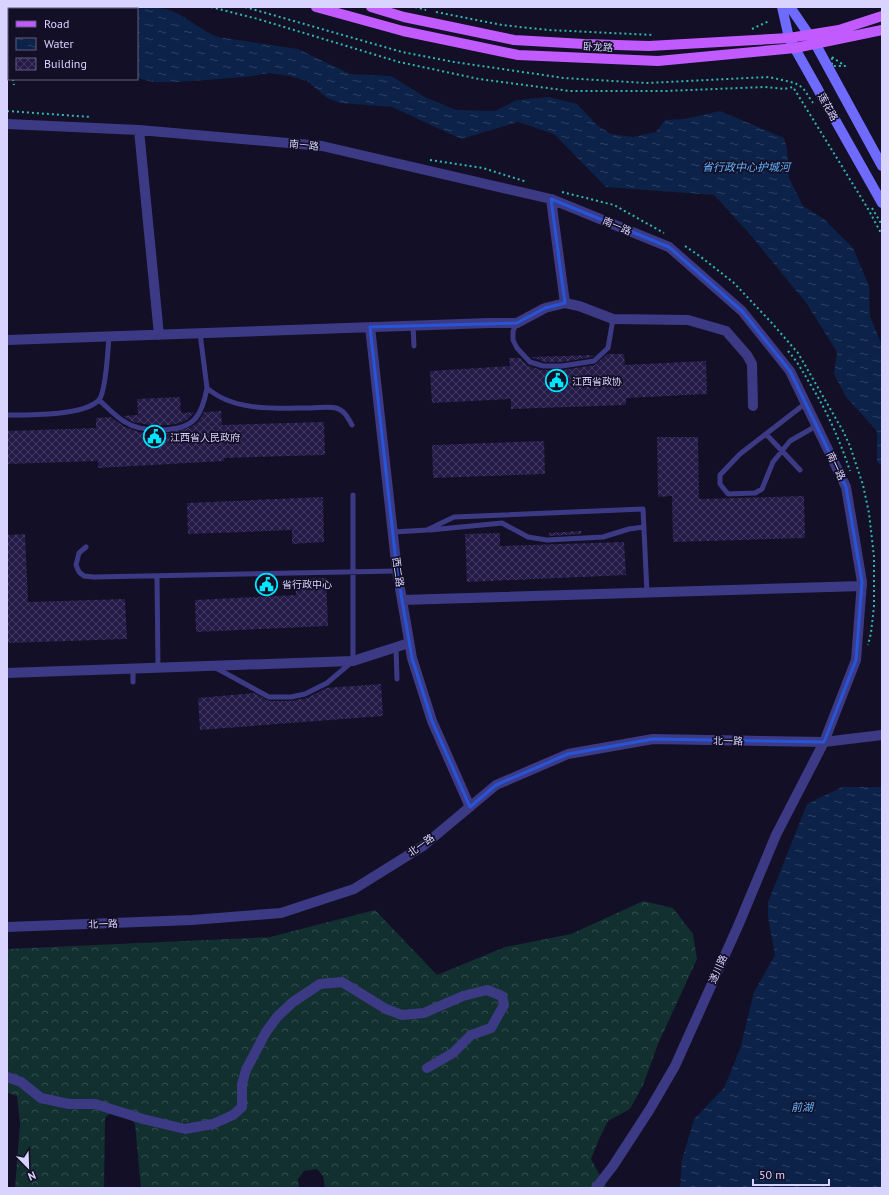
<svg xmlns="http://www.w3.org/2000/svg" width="889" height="1195" font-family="'PT Sans','Noto Sans SC',sans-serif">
<defs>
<pattern id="forest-crowns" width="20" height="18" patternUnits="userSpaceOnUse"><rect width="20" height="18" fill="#12302f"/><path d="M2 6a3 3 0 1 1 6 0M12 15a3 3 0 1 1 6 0" fill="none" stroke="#344d4e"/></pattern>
<pattern id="water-ripples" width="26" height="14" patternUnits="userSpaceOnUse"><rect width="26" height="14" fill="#0c2248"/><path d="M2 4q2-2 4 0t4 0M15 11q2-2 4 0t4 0" fill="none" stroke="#2f4163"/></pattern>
<pattern id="building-cross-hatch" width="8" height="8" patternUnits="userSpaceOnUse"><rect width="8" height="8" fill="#241b47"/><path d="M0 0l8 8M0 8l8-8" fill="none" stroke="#433b63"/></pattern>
</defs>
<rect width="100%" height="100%" fill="#130f26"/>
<path fill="url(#forest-crowns)" d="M643,901L673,908L693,934L697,959L658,1044L643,1085L630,1109L608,1121L600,1137L591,1159L607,1188H325L323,1176L317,1169L304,1171L298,1179L299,1188H141L135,1124L126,1114L114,1110L105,1118L104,1188H15L20,1124L17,1096L8,1093L7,1094V949L270,937L375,910L437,975L505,947L571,934Z"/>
<path fill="url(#water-ripples)" d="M7,7H143C153,8 164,7 174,12C190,19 202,31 218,37L298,49L350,74L391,76L425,97L456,110L495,111L517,100L549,97L577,104L598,126L611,134L633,137L656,132L665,120L684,119L720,111L784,138L787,150L789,178L803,206L824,219L853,248L869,286L870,316L880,341L882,343V466L877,462V431L846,397L834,374L837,352L807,304L748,232L714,195L606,187L554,134L518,122L461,139L392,107L340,103L327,98L307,81L289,76L269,73L245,77L178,82H153L137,78V9H9V74H7Z
M842,787H882V1188H680L682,1160L694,1119L724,1088L740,1049L754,992L775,955L768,917V902L807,804Z"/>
<path fill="url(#building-cross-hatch)" d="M607,354H624L625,365L706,361L707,394L626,398V405L511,409V399L432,403L430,371L510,366L509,358H520L528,366L542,370H562L595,365Z
M595,355L592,357L562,362H544L531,357Z
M180,397L181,413L195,412L187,420L179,423L170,425H150L133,422L123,416L138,415L137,399Z
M221,411L222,425L324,422L325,455L224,458V461L98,468V461L7,464V431L96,428V418L111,417L123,426L139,432L150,433H171L191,427L198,422L204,412Z
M657,437H698L699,499L804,496L805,538L673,542L672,496L658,497Z
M544,441L545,474L433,478L432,445Z
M323,497L324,542L292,544V530L188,534L187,503Z
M581,531V534L549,536V533Z
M500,533V546L624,542L626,575L467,582L465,534Z
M25,534L28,602L125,599L127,639L7,643V535Z
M326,578L328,626L196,632L195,600L296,595L295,579Z
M381,684L383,716L200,730L198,698L254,693L269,701H291L307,698L326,688Z"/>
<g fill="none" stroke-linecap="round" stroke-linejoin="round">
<path stroke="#2fb8b0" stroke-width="2" stroke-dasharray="2 3" stroke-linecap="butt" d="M9,7V9
M211,7L258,19L399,62L479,79L570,91H665L765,87L784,89L793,87L867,207L882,235
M245,7L402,52L454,62L564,78L646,83L769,77L795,83L803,88L813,103
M415,7L426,10
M436,12L502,25L548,30L654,35
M752,29L769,21
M832,57L845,66H832Z
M13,79L14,85
M7,111L91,117
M430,160L483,168L527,182
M562,192L614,205L664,233
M872,208L882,225
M685,246L701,257L734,283L770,321L798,353L843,431L850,446L863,485L869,513L874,557V606L871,633L868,645
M788,351C798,362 804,374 812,387C828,413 840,441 850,471"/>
<path stroke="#3d3a85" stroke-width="5" d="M517,323L513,331V340L517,348L530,362L543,366H562L594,361L608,348L613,319
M413,326L414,346
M200,333L207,388C234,412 277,408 311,408C318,408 328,406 336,408C344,410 348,418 352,425
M99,400C107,407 115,416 125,422C140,432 181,434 195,419C202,411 205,399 207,388
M806,403L740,454L720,475V484L728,494L755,493L762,489L773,462L790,441L816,426
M7,415C28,415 84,416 99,400C106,392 108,349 109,336
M766,434L800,470
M430,530L502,523L528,537L547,540L603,537L629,529L644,527
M393,532L427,530L454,517L643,509L647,593
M86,547L79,553L76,565L79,572L84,576L94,577L397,571
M157,576L158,668
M396,647L397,679
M216,668L269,697H291L305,694L327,683L353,661V495
M133,682V669"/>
<path stroke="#3d3a85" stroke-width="10" d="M7,124L139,130L322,146L551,199L669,247L742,311L790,371L846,487L862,582L856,660L824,742L776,835L738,926L675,1066L650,1109L613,1166L596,1188
M139,130L159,335
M551,199L565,303
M370,327L397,571L412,658L432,721L470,807
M7,340L489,323H517L545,308L565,303L579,306L613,319L688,320L726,331L747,355L752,364L753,406
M402,600L862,586
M7,673L353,661L409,643
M7,927L192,920L281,913L354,889L423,846L496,785L568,754L653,739L824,742L882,735
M7,1077L21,1082L41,1098L69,1104H95L143,1119L185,1129L213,1124L233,1115L242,1107V1084L246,1070L266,1032L277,1017L293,1002L320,984L342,982L386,1009L402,1015L424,1013L463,996L487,990L502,996L504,1005L491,1028L471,1035L453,1053L427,1068"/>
<path stroke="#6f6bff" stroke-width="10" d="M782,7L789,38L882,203
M790,7L816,45L882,166"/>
<path stroke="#c25bff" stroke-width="10" d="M316,7L403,31L518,55L658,61L795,48L882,30
M371,7L404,17L514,40L584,44L649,46L789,38L839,30L882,16"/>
</g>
<path fill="none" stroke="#2655da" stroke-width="3" stroke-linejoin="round" d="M551,199L669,247L742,311L790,371L846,487L862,582L856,660L824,742L653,739L568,754L496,785L470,807L432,721L412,658L397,571L370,327L517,323L545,308L565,303Z"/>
<defs>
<symbol id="civic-ring" viewBox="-11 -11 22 22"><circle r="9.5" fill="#130f26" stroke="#00e5ff" stroke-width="1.5"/><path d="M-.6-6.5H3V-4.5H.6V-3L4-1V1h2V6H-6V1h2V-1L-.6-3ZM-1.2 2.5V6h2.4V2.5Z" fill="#00e5ff"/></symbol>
</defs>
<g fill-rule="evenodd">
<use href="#civic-ring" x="544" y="368" width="25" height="25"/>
<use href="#civic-ring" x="142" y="424" width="25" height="25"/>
<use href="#civic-ring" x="254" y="572" width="25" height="25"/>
</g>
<g text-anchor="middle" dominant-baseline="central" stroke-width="3.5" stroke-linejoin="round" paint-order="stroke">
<g font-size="10" fill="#d9d4ff" stroke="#130f26">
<text transform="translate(598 47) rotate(3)">卧龙路</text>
<text transform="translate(828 107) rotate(61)">莲花路</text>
<text transform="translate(304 145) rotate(6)">南一路</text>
<text transform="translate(617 226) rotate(23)">南一路</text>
<text transform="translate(836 466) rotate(65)">南一路</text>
<text transform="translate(398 572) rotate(82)">西二路</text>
<text transform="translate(728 741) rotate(1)">北一路</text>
<text transform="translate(421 845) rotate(-36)">北一路</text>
<text transform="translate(103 924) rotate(-2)">北一路</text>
<text transform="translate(718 969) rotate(-66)">遂川路</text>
</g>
<g font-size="10" fill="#d9d4ff" stroke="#130f26" text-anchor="start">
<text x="572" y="381">江西省政协</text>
<text x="170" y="437">江西省人民政府</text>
<text x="282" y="584">省行政中心</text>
</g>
<g font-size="11" font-style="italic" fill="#62b6ff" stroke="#130f26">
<text x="746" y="167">省行政中心护城河</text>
<text x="802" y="1107">前湖</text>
</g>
</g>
<rect width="889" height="1195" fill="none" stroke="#d9d4ff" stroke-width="16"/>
<rect x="8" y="8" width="130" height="72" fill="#130f26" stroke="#625e7d"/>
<rect x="16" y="21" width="20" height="6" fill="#c25bff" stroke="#625e7d"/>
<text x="44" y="28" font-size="12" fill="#d9d4ff">Road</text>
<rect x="16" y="38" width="20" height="12" fill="url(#water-ripples)" stroke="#625e7d"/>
<text x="44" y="48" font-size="12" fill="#d9d4ff">Water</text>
<rect x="16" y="58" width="20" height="12" fill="url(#building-cross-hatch)" stroke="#625e7d"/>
<text x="44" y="68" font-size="12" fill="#d9d4ff">Building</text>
<g transform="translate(28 1167) rotate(157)" stroke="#130f26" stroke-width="3" paint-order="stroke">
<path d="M0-3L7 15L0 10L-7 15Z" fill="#d9d4ff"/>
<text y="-6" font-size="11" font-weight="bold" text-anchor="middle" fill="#d9d4ff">N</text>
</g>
<path d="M753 1179v6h76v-6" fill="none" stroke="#d9d4ff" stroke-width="2"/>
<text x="759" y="1179" font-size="12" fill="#d9d4ff" stroke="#130f26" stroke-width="3" paint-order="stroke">50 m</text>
</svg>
